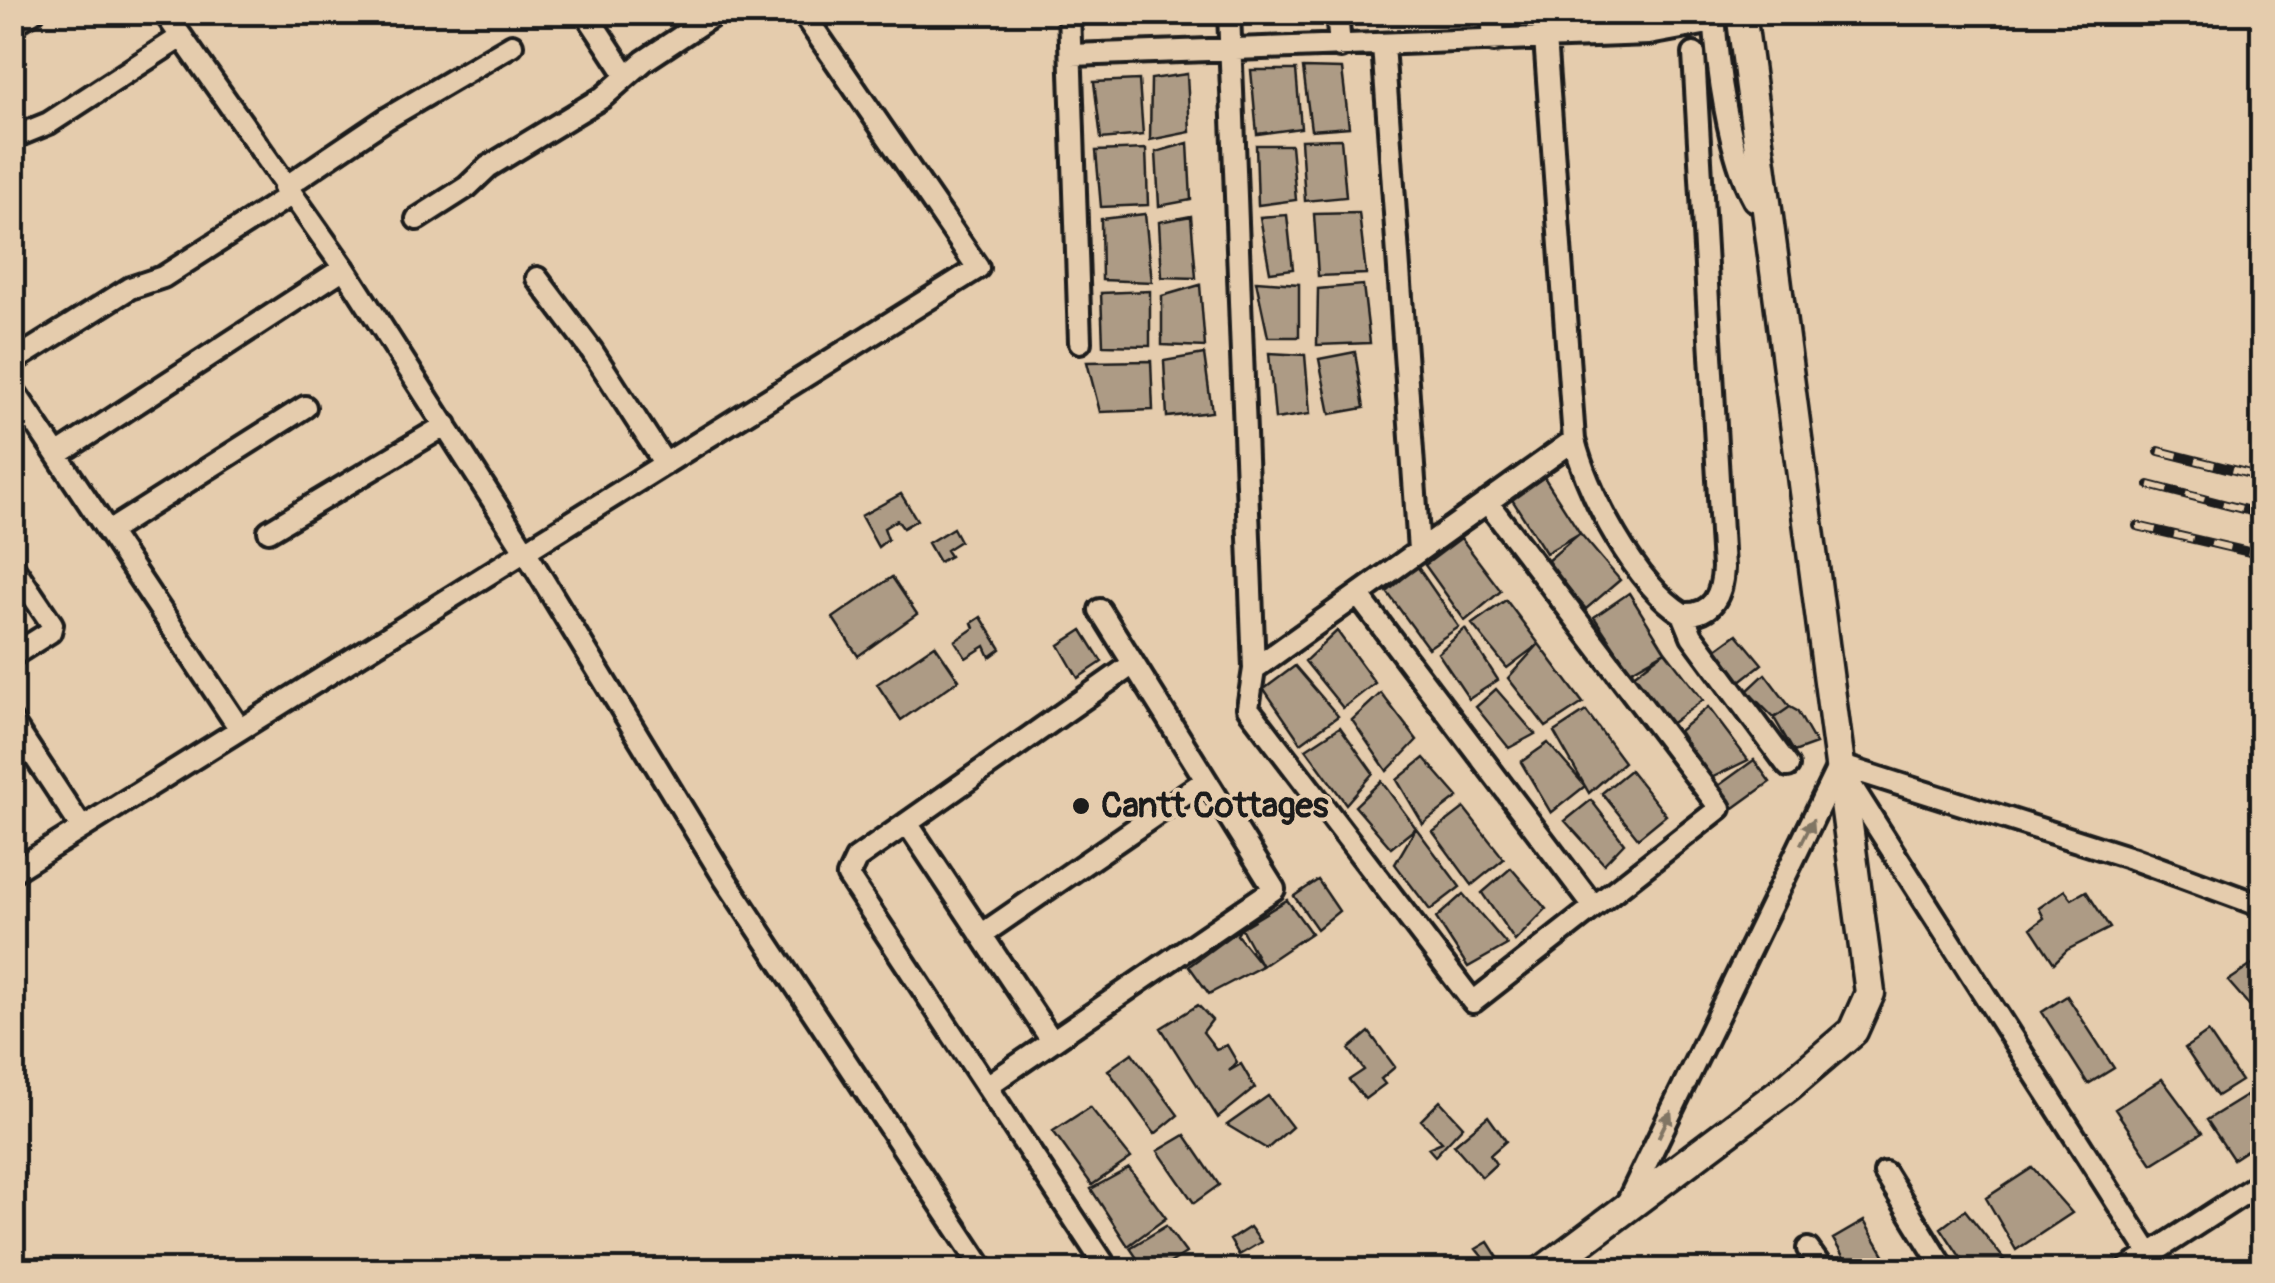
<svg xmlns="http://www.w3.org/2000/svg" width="2275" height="1283" font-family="Pangolin,sans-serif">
<rect width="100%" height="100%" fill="#e5ccad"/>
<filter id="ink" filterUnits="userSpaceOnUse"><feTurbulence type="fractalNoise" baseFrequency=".01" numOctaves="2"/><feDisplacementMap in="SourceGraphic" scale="20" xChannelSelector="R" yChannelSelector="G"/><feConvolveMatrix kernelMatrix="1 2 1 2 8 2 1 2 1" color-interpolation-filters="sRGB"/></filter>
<g filter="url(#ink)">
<path fill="#ad9b85" stroke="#1c1c1c" stroke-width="2.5" d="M1303,68L1342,69L1349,127L1311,130Z
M1251,70H1296L1301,128L1257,134Z
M1187,74L1190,132L1150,140L1151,79Z
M1139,80L1143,135L1101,139L1094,82Z
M1341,139L1346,197L1305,201L1301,140Z
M1188,143L1191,200L1159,206L1156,152Z
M1256,145H1291L1296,200L1258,205Z
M1146,149L1148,205L1101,207L1096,151Z
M1359,213L1366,274L1318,276L1314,214Z
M1145,214L1152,282L1102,280L1101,219Z
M1287,215L1293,269L1270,272L1260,217Z
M1191,216L1196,278L1162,277L1159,222Z
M1256,281L1299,284V337H1268Z
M1200,285L1205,347L1162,345V296Z
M1363,285L1370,343L1317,345L1318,289Z
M1150,291V346L1103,345L1101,293Z
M1355,352L1364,408L1330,414L1319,359Z
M1269,353L1305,355L1310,414L1275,419Z
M1204,354L1212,412L1167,417L1164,361Z
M1151,361L1153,410L1100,412L1087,362Z
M1544,477L1580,533L1546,553L1511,498Z
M901,494L917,520L903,528L897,520L884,528L888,539L878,547L861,516Z
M953,528L960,541L946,550L950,556L939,562L928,543Z
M1580,533L1620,580L1586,609L1546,562Z
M1461,538L1501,591L1465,621L1425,565Z
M1417,566L1459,627L1428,648L1387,592Z
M892,577L917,614L858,656L833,618Z
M1629,593L1665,651L1630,671L1594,617Z
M1506,600L1539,644L1507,668L1472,624Z
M981,617L1001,649L990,657L985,646L966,658L955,641L974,628L972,623Z
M1465,629L1498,680L1469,699L1438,653Z
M1082,630L1102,662L1078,678L1059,645Z
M1337,631L1375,683L1343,708L1305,661Z
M1737,634L1762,664L1739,682L1715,650Z
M1539,644L1583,703L1546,727L1508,678Z
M935,645L959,680L901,720L877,684Z
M1665,651L1703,700L1669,725L1632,676Z
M1295,666L1338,716L1301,743L1264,689Z
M1765,674L1790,707L1774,718L1747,691Z
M1496,689L1535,734L1509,748L1476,707Z
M1381,693L1417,740L1387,771L1352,720Z
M1708,707L1748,760L1709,779L1679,731Z
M1790,707L1797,711L1816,744L1794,752L1774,718Z
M1586,711L1624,762L1589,793L1554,732Z
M1340,727L1373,773L1346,804L1306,749Z
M1548,743L1585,786L1551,813L1521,762Z
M1424,758L1458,797L1423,824L1397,780Z
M1754,760L1770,782L1734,808L1718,786Z
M1630,770L1666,815L1638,838L1602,793Z
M1381,781L1416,828L1391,848L1355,806Z
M1591,800L1624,843L1604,864L1565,821Z
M1464,808L1504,859L1472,885L1433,832Z
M1416,828L1460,887L1430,910L1395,864Z
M1511,868L1546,909L1515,941L1482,893Z
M1318,880L1339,911L1317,929L1294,896Z
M2065,890L2072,899L2086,891L2110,928L2067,950L2054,963L2031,928L2044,918L2039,908Z
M1463,894L1507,945L1468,967L1436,918Z
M1287,900L1311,933L1262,966L1241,928Z
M1241,928L1237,935L1262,966L1209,994L1189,966Z
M2262,958V1020L2228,981Z
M2067,996L2114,1068L2088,1084L2042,1012Z
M1198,1005L1212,1020L1203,1032L1216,1049L1227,1045L1237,1062L1229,1071L1241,1064L1255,1088L1218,1118L1161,1028Z
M1369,1032L1395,1067L1381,1079L1385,1084L1365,1099L1349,1080L1364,1070L1349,1049Z
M2208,1032L2241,1081L2217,1096L2185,1048Z
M1132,1053L1178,1115L1155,1134L1108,1070Z
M2162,1079L2202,1133L2152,1164L2115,1109Z
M1268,1096L1292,1127L1267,1149L1227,1125Z
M2246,1096L2262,1122V1140L2233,1159L2207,1120Z
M1440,1101L1463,1126L1435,1156L1428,1148L1442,1142L1421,1120Z
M1090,1107L1131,1158L1092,1185L1053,1131Z
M1488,1116L1506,1141L1490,1155L1496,1164L1482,1177L1454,1145Z
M1185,1135L1219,1185L1194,1203L1158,1151Z
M1129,1168L1166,1218L1128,1246L1091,1189Z
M2032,1168L2072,1213L2016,1250L1986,1198Z
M1965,1210L2004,1259L1991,1270H1969L1941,1228Z
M1864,1221L1886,1258L1862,1270H1851L1833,1239Z
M1166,1226L1186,1253L1159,1270H1145L1130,1248Z
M1250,1227L1261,1242L1239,1255L1230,1240Z
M1488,1242L1502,1264L1493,1270L1476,1249Z
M1595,1257L1604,1270H1587L1583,1265Z
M1274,1261L1282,1270H1266Z"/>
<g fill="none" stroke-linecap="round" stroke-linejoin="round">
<defs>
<path id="street" d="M164,12L344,268L524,549L725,879L984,1270
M585,12L627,76
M1069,12L1080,342
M1229,12L1254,669L1248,708L1473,1002L1720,808L1487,502
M1337,12L1340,47
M1492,12L1494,41
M1714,12C1717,66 1728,153 1754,200L1765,203
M12,25L33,12
M1383,45L1419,550
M1072,55L1649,34L1714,22
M12,138L49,123L181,37
M284,188L386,119L512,45
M417,219L467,187L488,167L603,97L644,61L718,12
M537,278L592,351L665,464
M12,362L130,288L163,277L289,196
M12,388L240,729
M1574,440C1588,494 1635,584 1683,614C1713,616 1722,594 1723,568L1694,54
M57,455L344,268
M269,531L446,425
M108,532L305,407
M12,565L52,624L50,632L12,656
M1358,595L1594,907
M1683,614L1692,636L1788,766
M1254,669L1574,440L1545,38
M12,722L82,828
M1839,765L2131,858L2262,906
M1845,776L2160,1270
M907,823L1052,1041
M12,872L978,268L802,12
M981,935L1206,780
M987,1086L1274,889L1100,610
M1885,1173L1945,1270
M1626,1205L1839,765
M1808,1249L1823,1270
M1108,1270L848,876L856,859L1133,664
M2126,1270L2262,1182"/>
<path id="secondary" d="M1544,1270L1790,1085L1853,1031L1870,993L1741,12"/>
</defs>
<use href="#street" stroke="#1c1c1c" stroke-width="28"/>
<use href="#secondary" stroke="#1c1c1c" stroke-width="35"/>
<use href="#street" stroke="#e5ccad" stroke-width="20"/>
<use href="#secondary" stroke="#e5ccad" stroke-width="28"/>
<defs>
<path id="rail" d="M2159,451L2262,477
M2149,485L2262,514
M2137,526L2262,555"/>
</defs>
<use href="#rail" stroke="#1c1c1c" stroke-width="10"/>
<use href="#rail" stroke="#e5ccad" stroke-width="6" stroke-dasharray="19" stroke-linecap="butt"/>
</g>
<defs><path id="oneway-solid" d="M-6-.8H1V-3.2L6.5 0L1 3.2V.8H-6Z" transform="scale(2.5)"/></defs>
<g fill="#807464">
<use href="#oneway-solid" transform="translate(1807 832) rotate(-64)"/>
<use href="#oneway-solid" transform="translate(1665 1124) rotate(-64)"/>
</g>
</g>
<circle fill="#1c1c1c" stroke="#e5ccad" stroke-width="4" cx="1081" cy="806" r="10"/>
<g text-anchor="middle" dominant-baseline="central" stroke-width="8" stroke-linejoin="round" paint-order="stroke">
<g font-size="35" font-weight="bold" fill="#1c1c1c" stroke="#e5ccad" text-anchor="start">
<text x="1101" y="806">Cantt Cottages</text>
</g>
</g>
<rect width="2275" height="1283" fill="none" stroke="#e5ccad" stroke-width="50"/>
<rect x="25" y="25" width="2225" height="1233" fill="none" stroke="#1c1c1c" stroke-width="4" filter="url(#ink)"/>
</svg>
